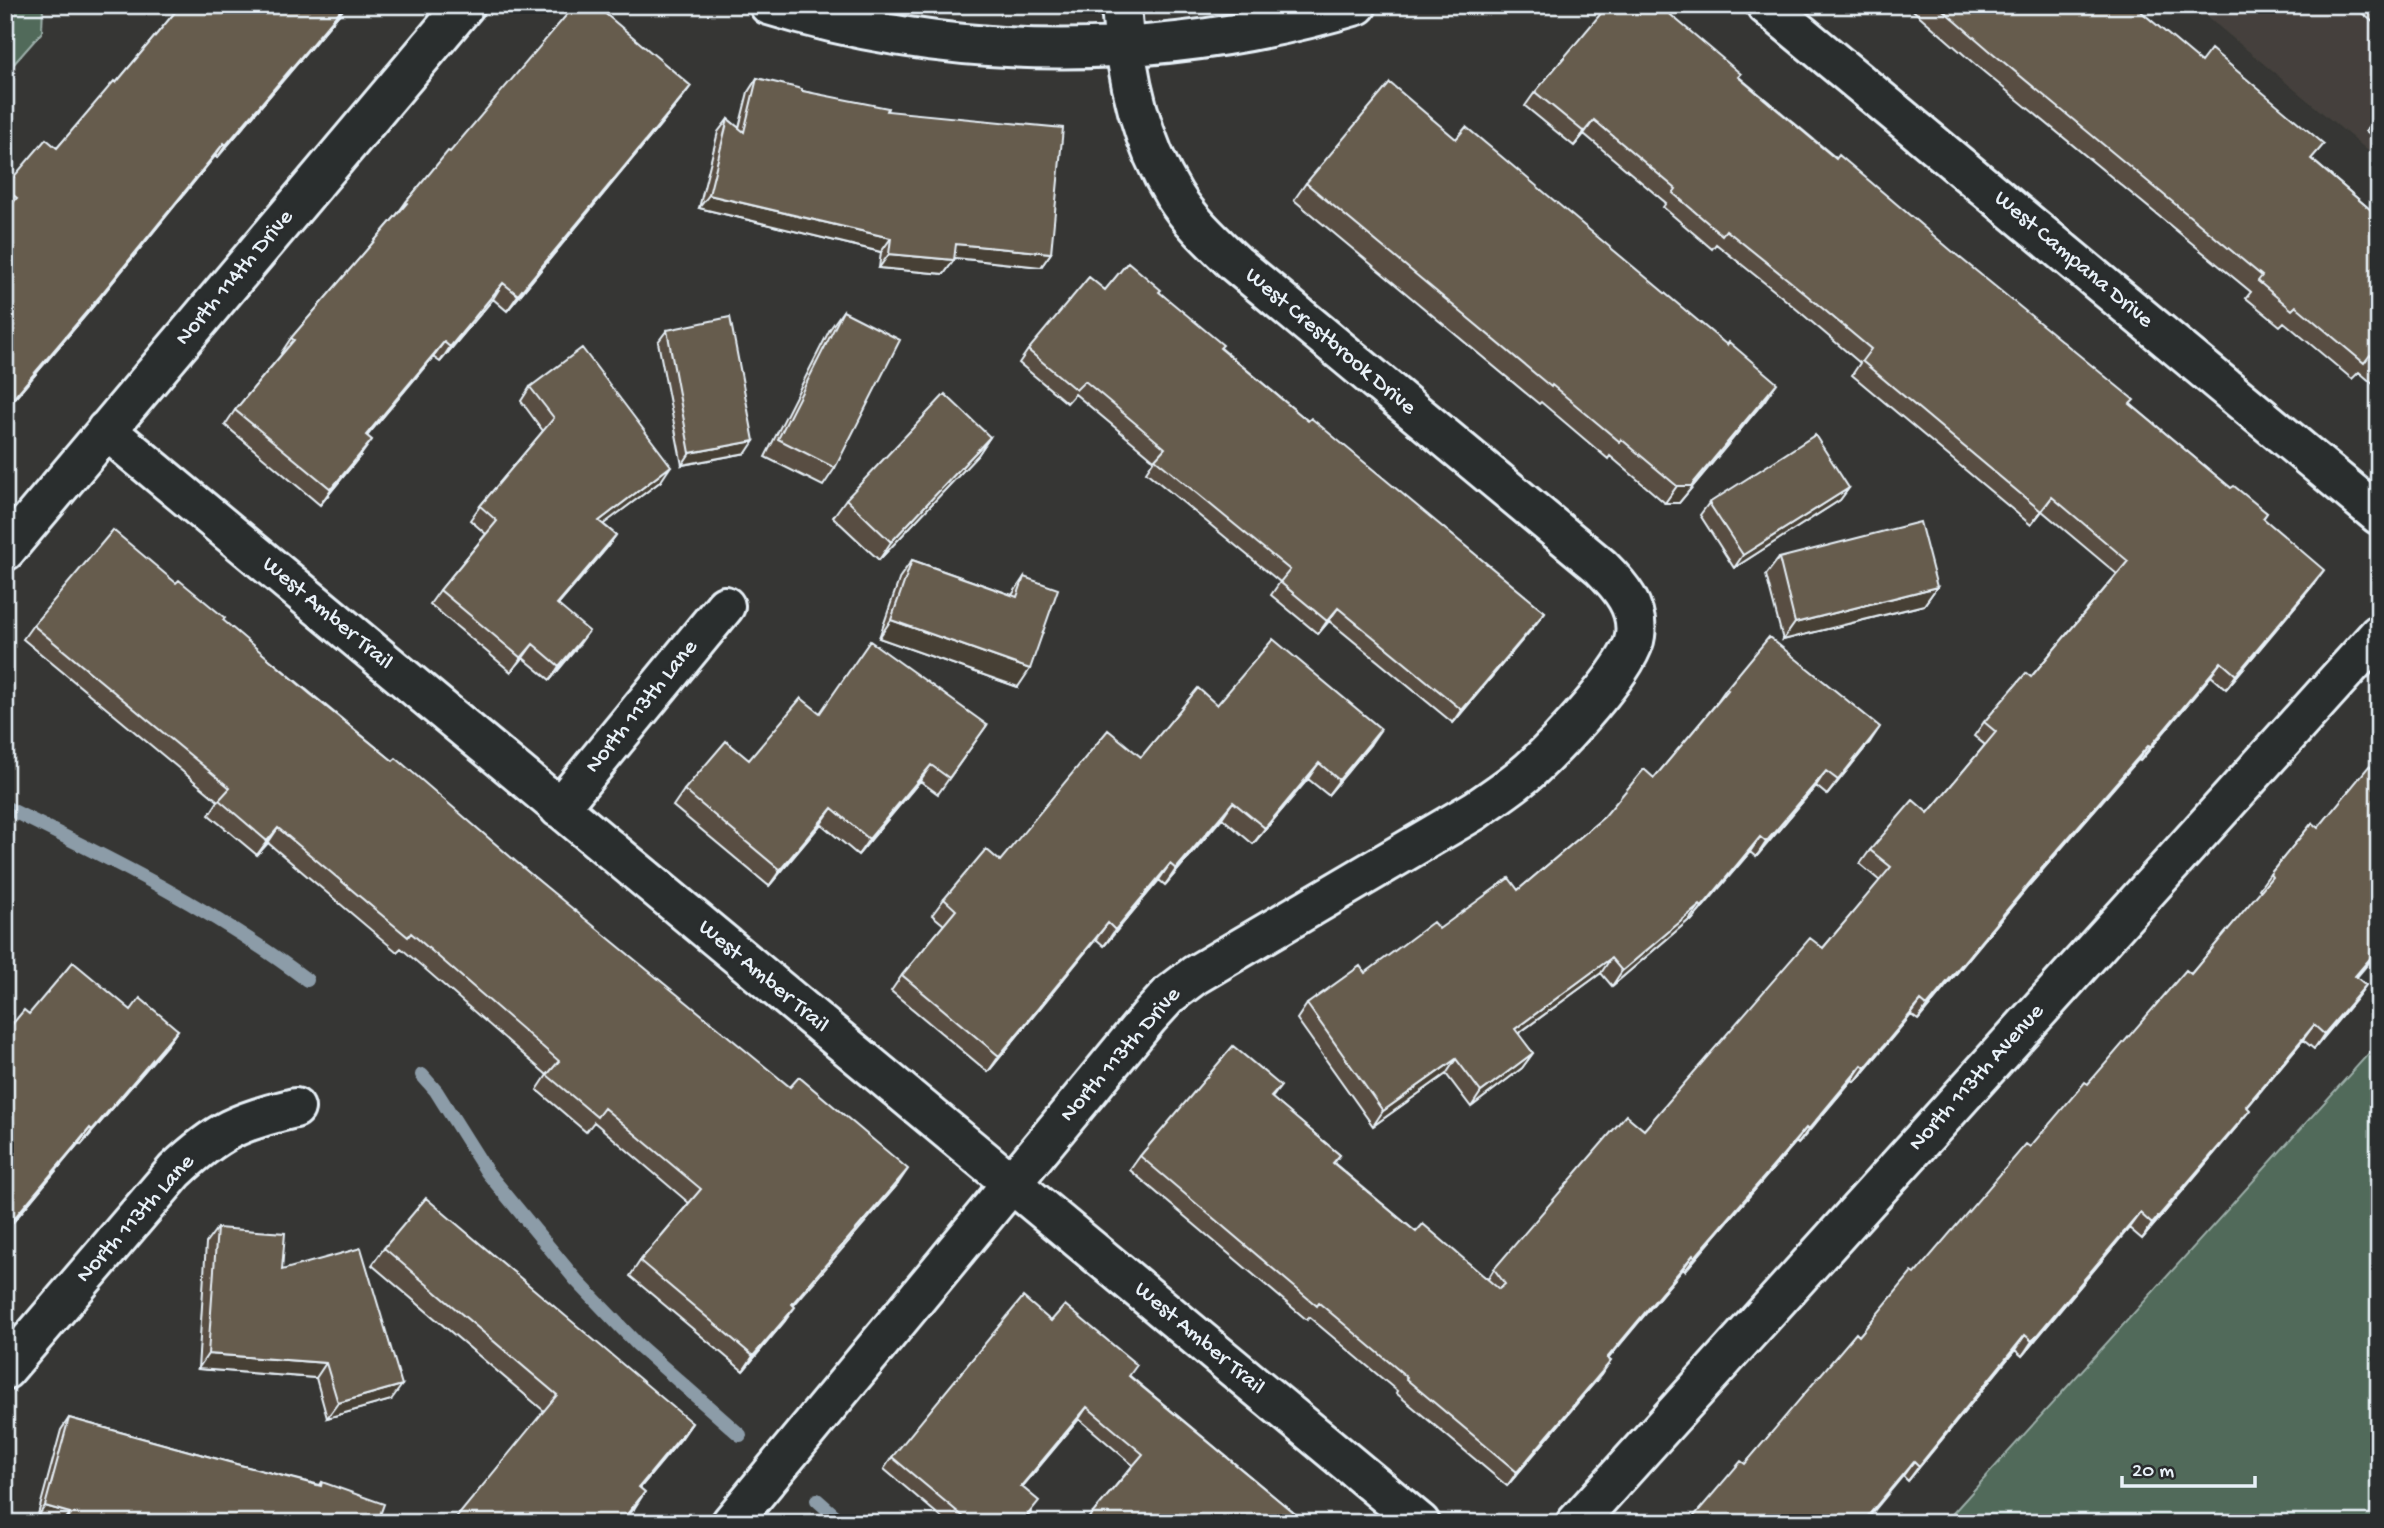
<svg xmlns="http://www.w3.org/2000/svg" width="2384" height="1528" font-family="'Gochi Hand',sans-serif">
<rect width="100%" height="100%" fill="#363634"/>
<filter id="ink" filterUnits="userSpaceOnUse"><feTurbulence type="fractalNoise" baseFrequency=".0143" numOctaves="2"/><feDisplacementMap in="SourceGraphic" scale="14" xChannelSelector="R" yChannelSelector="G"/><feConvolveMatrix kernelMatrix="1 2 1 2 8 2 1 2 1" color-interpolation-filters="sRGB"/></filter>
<g filter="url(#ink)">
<path fill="#44413c" d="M2193,5H2379V160Z"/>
<path fill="#516b5a" stroke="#9caea9" stroke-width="2" d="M5,5H43L42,32L5,74Z
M2379,1042V1523H1944Z"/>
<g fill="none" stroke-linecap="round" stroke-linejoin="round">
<path stroke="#8c9ca8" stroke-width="14" d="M5,807C109,858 215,910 307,980
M422,1075L436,1091L487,1172L576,1280L637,1344L740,1435
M817,1500L843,1523"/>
<defs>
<path id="minor" d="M769,5C959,64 1167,62 1357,5
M1766,5L2379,515
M106,430L1420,1523
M5,551L465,5
M559,808L725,606
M5,1370L175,1171C217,1131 239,1121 295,1108
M731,1523L1148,1018L1170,994L1195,975L1474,811C1493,798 1513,785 1530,770C1555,747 1632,667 1635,636C1639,607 1620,586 1601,567L1235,263C1213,242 1190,221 1174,195C1139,138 1125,72 1121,5
M1576,1523L2379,634"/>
</defs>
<use href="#minor" stroke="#e8f1f8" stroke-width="44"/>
<use href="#minor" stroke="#2a2d2e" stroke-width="38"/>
</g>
<path fill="#584e42" stroke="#e8f1f8" stroke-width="2" d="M181,5H347L217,158L215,156L91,309L5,410V212L7,210L5,209V187L57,148L116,83Z
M1907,5H2133L2379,217V389L2359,372L2352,379L2284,322L2280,326L2246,298L2251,292L1978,67Z
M2352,5H2379V27Z
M1739,77L2231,488L2267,513L2263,519L2314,584L2226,689L2211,676L2140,761L2138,760L2026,889L1918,1020L1911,1015L1855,1082L1852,1080L1798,1144L1796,1142L1685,1271L1683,1269L1608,1359L1601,1375L1507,1486L1396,1393L1397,1391L1309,1317L1307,1320L1130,1170L1140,1156L1281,1086L1272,1098L1340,1155L1334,1163L1416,1232L1488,1279L1494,1269L1644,1130L1823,948L1880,881L1860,864L1870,850L1928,813L1985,745L1974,736L1984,722L2031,677L2117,574L2042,511L2031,525L1852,375L1860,363L1781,296L1716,244L1712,249L1663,207L1666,203L1584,134L1574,146L1525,106L1535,92Z
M757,78L802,91L887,111L1051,253L1041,267L954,258V260L944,274L879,268L881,252L699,208L718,132L728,119L739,128L748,92Z
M680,101L507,311L493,299L440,362L433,357L367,436L361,455L320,505L225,425L235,410L282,354L281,353L291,338L395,217L406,202L450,152Z
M2379,112V141L2366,131Z
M1306,183L1765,400L1679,503H1665L1610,456L1608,459L1541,402L1539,404L1294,200Z
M1105,290L1159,292L1221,348L1308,421L1545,612L1535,625L1453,723L1329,621L1318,634L1271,595L1280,582L1146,472L1154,460L1075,394L1067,403L1019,363L1028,350Z
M843,311L835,468L823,486L765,457L830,329Z
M667,330L746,453L682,465L658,342Z
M530,387L661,481L603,524L616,535L606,549L558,605L579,645L550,680L523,658L511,672L430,604L440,590L486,534L470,520L480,506L543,431L521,401Z
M990,437L978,455L879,560L833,517L846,499Z
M1849,488L1840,500L1734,568L1700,515L1709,503Z
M1779,558L1937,587L1924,605L1783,640L1766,575Z
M912,560L1012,595L1024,577L1018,687L879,638L900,577Z
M176,583L223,621L528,872L898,1184L793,1305L785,1321L743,1371L630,1276L640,1261L689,1203L594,1122L586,1132L537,1090L547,1075L401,948L397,952L268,843L257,855L209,815L218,801L23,639L33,625Z
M1726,689L1870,742L1827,795L1816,786L1756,857L1750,852L1691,921L1689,920L1612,986L1601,973L1518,1034L1533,1053L1522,1068L1471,1107L1446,1074L1373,1126L1297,1019L1307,1004L1365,973L1439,929L1518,890L1604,817L1654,778L1716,704V703Z
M1217,705L1370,745L1328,795L1308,779L1253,844L1222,818L1165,885L1159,880L1104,946L1096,939L988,1072L891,991L902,975L944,925L932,915L944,899L1000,861L1141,757Z
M820,713L987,725L938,794L920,781L858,855L821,824L769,886L673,806L684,790L749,760Z
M2312,823L2356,977L2366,985L2355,1000L2314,1049L2303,1040L2247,1107L2239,1124L2142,1239L2129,1228L2022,1356L2015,1350L1908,1481L1903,1476L1745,1464L1859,1336L2088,1084L2191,974L2261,891L2259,889L2270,874Z
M131,1010L178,1030L167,1045L81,1145L79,1143L5,1232V1033Z
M217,1228L282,1270L391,1400L327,1418L316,1378L198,1369L206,1243Z
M384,1248L692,1423L681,1439L640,1488L634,1509L544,1411L372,1265Z
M1051,1321L1130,1376L1306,1523H1085L1133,1465L1079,1419L1022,1487L1031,1513L1022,1523H948L884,1469L892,1457Z
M69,1418L236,1464L320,1485L322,1482L377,1523H53L37,1518L61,1430Z"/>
<path fill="#474036" stroke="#e8f1f8" stroke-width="2" d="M345,5H347L217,158L226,145Z
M691,86L680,101L507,311L518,295Z
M1594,120L1584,134L1574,146L1584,132Z
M224,143L215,156L91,309L5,410V408Z
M709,195L891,238L881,252L699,208Z
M956,244L1051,253L1041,267L946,257Z
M889,254L954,260L944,274L879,268Z
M503,283L493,299L440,362L450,347Z
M444,342L433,357L355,450L366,435Z
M1777,383L1765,400L1679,503H1665L1677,486Z
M990,437L978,455L879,560L891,542Z
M372,440L361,455L320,505L331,489Z
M754,441L746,453L682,465L690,453Z
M671,466L661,481L589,535L599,521Z
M1849,488L1840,500L1734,568L1743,555Z
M2052,497L2042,511L2031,525L2041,511Z
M616,535L606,549L547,618L557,604Z
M2324,570L2314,584L2226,689L2236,675Z
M1937,587L1924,605L1783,640L1795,623Z
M1338,608L1329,621L1318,634L1327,621Z
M1545,612L1535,625L1453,723L1462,710Z
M891,620L1030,669L1018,687L879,638Z
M589,631L579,645L550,680L559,666Z
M533,644L523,658L511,672L521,658Z
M2221,662L2211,676L2140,761L2150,747Z
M1880,727L1870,742L1827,795L1838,780Z
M1381,729L1370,745L1328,795L1339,780Z
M2148,746L2138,760L2026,889L1918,1020L1927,1006L2036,875Z
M1319,763L1308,779L1253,844L1265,828Z
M931,765L920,781L858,855L869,839Z
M1826,771L1816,786L1756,857L1766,842Z
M1233,802L1222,818L1165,885L1176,869Z
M832,808L821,824L769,886L780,870Z
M278,828L268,843L257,855L267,841Z
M1760,837L1750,852L1691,921L1702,907Z
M1170,864L1159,880L1104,946L1115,930Z
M1700,905L1689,920L1612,986L1622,971Z
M1108,923L1096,939L988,1072L999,1056Z
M2379,948V951L2345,991L2355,976Z
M1611,958L1601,973L1504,1044L1515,1029Z
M2366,985L2355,1000L2314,1049L2324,1034Z
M1921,1001L1911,1015L1855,1082L1865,1068Z
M2314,1025L2303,1040L2236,1121L2246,1106Z
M178,1030L167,1045L81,1145L92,1130Z
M1533,1053L1522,1068L1471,1107L1481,1092Z
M1456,1059L1446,1074L1373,1126L1383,1111Z
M1862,1065L1852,1080L1798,1144L1808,1130Z
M2250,1110L2239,1124L2142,1239L2152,1224Z
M90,1128L79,1143L5,1232V1229Z
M1806,1128L1796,1142L1685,1271L1695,1257Z
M908,1169L898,1184L782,1319L792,1304Z
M2140,1213L2129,1228L2022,1356L2032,1341Z
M1693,1255L1683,1269L1597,1372L1607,1358Z
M795,1307L785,1321L743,1371L753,1356Z
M2025,1335L2015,1350L1908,1481L1919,1466Z
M208,1354L326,1363L316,1378L198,1369Z
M1611,1361L1601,1375L1507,1486L1517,1472Z
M402,1385L391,1400L327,1418L338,1403Z
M1087,1407L1079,1419L1013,1498L1021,1486Z
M692,1423L681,1439L627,1503L639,1487Z
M1914,1461L1903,1476L1864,1523H1862Z
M645,1492L634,1509L622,1523H620Z
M45,1506L70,1513L63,1523H53L37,1518Z"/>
<path fill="#665b4d" stroke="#e8f1f8" stroke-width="2" d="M181,5H345L226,145L224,143L100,296L5,408V212L17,198L5,189V187L46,139L57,148L114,81L116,83Z
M575,5H595L691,86L518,295L503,283L450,347L444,342L366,435L372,440L331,489L235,410L294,340L291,338L407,203L406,202L448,151L450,152Z
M1608,5H1659L1741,74L1738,77L1836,159L1839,155L1953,252L2134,400L2130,404L2231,488L2234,486L2267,513L2263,518L2324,570L2236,675L2221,662L2150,747L2148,746L2036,875L1927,1006L1921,1001L1865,1068L1862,1065L1808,1130L1806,1128L1695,1257L1693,1255L1607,1358L1611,1361L1517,1472L1406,1379L1407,1377L1319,1303L1317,1306L1140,1156L1233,1046L1281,1086L1271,1097L1340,1155L1333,1163L1416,1232L1423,1224L1499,1289L1505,1284L1494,1269L1626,1115L1644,1130L1810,938L1823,948L1891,867L1870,850L1913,800L1928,813L1996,732L1984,722L2026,673L2031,677L2128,561L2052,497L2041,511L1862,361L1871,349L1791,282L1726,230L1722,235L1673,193L1676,189L1594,120L1584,132L1535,92Z
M1937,5H2133L2201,62L2211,49L2324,144L2311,159L2379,217V363L2370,355L2364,363L2296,306L2292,310L2258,281L2262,276L1989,50Z
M757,78L802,89V91L888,108L887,111L1063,128L1051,253L956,244L954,260L889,254L891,238L709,195L728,119L744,132Z
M1390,83L1456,139L1466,127L1727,345L1729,342L1777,383L1691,486H1677L1621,439L1620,442L1552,385L1551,387L1306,183Z
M1128,262L1161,290L1159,292L1223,345L1220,348L1308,421L1311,418L1545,612L1462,710L1338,608L1327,621L1280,582L1290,570L1155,459L1165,448L1085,381L1076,390L1028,350L1089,277L1105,290Z
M843,311L900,340L835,468L778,439Z
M730,317L754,441L690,453L667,330Z
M582,348L671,466L599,521L616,535L557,604L589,631L559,666L533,644L521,658L440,590L497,521L480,506L554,418L530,387Z
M945,394L990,437L891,542L846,499Z
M1815,435L1849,488L1743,555L1709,503Z
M1920,522L1937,587L1795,623L1779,558Z
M113,530L176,583L179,580L225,618L223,620L309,693L393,761L396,758L528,872L790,1087L799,1077L908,1169L792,1304L795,1307L753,1356L640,1261L701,1189L604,1108L597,1117L547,1075L559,1061L411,933L408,937L278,828L267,841L219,800L230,788L33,625Z
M912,560L1017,597L1024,577L1058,589L1030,669L891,620Z
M1769,637L1880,727L1838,780L1826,771L1766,842L1760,837L1702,907L1700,905L1622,971L1611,958L1515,1029L1533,1053L1481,1092L1456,1059L1383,1111L1307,1004L1360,966L1365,973L1433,922L1439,929L1509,878L1518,890L1604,817L1644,769L1654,778L1728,690L1726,689Z
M1273,639L1381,729L1339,780L1319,763L1265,828L1233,802L1176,869L1170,864L1115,930L1108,923L999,1056L902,975L956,910L944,899L986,849L1000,861L1108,730L1141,757L1198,688L1217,705Z
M870,641L987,725L949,778L931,765L869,839L832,808L780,870L684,790L726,741L749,760L801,698L820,713Z
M2379,763V948L2355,976L2366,985L2324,1034L2314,1025L2246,1106L2250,1110L2152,1224L2140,1213L2032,1341L2025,1335L1919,1466L1914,1461L1862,1523H1688L1741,1461L1745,1464L1856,1333L1859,1336L1912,1272L1915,1274L2026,1144L2030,1147L2085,1082L2088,1084L2186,970L2191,974L2272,877L2270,874L2312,823L2318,828L2369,766L2373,769Z
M73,962L131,1010L140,998L178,1030L92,1130L90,1128L5,1229V1033L24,1010L29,1014Z
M426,1198L692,1423L639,1487L645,1492L620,1523H452L557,1395L384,1248Z
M217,1228L285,1233L282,1270L361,1248L402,1385L338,1403L326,1363L208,1354Z
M1023,1297L1051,1321L1065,1305L1137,1365L1129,1376L1306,1523H1088L1086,1521L1143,1454L1087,1407L1021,1486L1039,1501L1021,1523H971L892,1457Z
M69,1418L236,1464L321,1486L322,1482L384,1504L377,1523H68L70,1513L45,1506Z"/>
</g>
<g text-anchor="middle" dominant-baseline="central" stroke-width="6" stroke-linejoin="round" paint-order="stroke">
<g font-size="23" fill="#e8f1f8" stroke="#2a2d2e">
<text transform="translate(2073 260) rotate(40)">West Campana Drive</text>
<text transform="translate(235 278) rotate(-50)">North 114th Drive</text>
<text transform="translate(1330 342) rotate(40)">West Crestbrook Drive</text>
<text transform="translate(327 614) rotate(40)">West Amber Trail</text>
<text transform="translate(642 707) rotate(-51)">North 113th Lane</text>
<text transform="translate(763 977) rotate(40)">West Amber Trail</text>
<text transform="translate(1121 1055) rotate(-49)">North 113th Drive</text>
<text transform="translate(1977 1078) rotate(-48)">North 113th Avenue</text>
<text transform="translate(136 1219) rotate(-48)">North 113th Lane</text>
<text transform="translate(1199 1339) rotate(40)">West Amber Trail</text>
</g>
</g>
<rect width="2384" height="1528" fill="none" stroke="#2a2d2e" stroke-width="28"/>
<rect x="14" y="14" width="2356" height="1500" fill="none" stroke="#e8f1f8" stroke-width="2.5" filter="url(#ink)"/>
<path d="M2122 1476v10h133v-10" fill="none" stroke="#e8f1f8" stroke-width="3.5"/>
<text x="2132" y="1476" font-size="21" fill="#e8f1f8" stroke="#2a2d2e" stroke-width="5" paint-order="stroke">20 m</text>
</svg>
